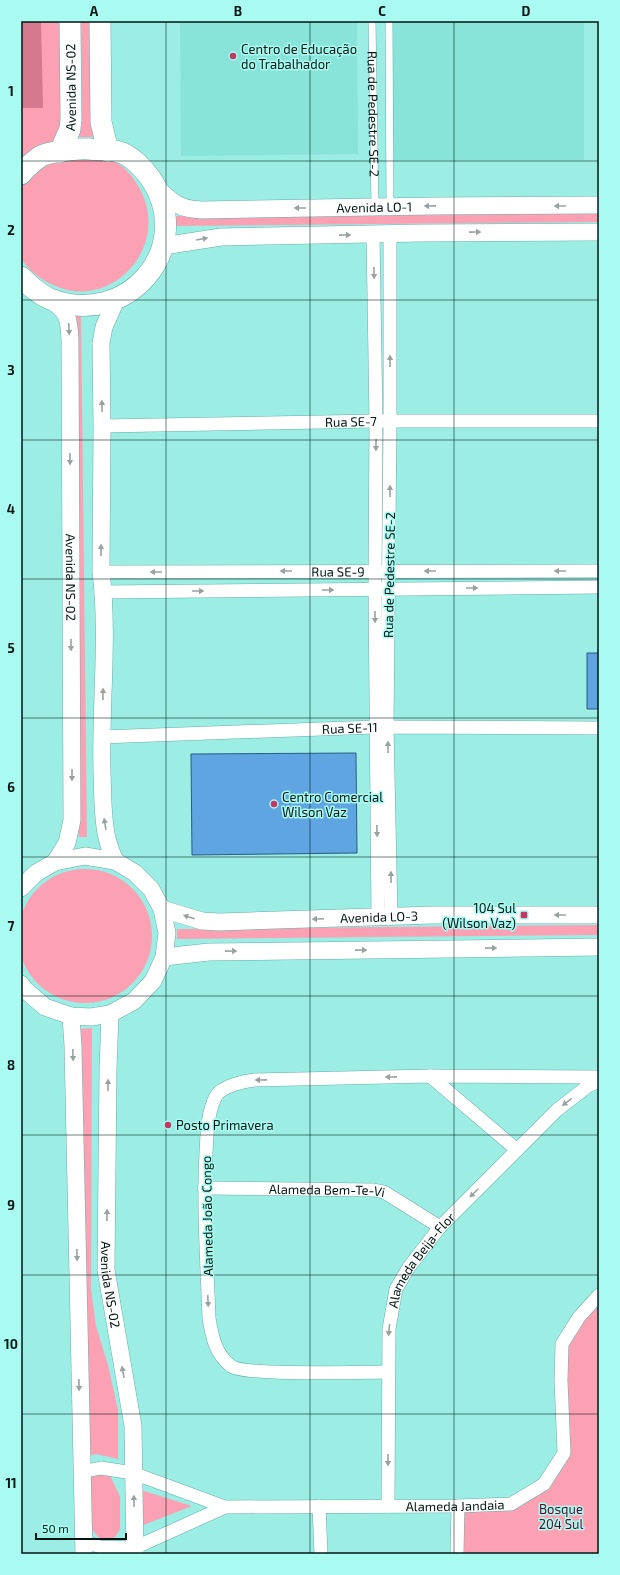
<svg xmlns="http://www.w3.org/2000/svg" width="620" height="1575" font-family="'Exo 2',sans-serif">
<rect width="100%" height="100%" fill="#9cede4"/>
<path fill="#88e4d9" d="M357,21L358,154L181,156L180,23Z
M392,23H584V160H392Z"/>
<path fill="#fba1b3" d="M21,21H62L63,123L57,140L21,166Z
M81,21H90L94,137H78L82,109Z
M94,154C100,156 107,158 114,161C123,166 132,175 137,184C175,243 112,315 51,284C39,278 28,270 21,258V186L30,173L50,159Z
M599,212V222L167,226V216Z
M74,313H81L87,837H79Z
M18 936a67 67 0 1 1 134 0a67 67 0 1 1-134 0Z
M599,925V935L177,939V929Z
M92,1028L91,1289L96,1326L108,1365L118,1410V1459L96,1454L86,1457L80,1029Z
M599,1295V1554H457L458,1506L511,1504L544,1484L564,1453L562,1344Z
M95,1471L109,1473L120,1497V1530L115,1537L104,1541L97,1536L91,1528L89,1478Z
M141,1490L192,1506L141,1526Z"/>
<path fill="#d57a8e" d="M21,21H41L43,108H21Z"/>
<path fill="#5fa5e2" stroke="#2d5a81" d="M587,653H599V709H587Z
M356,753L357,853L192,855L191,754Z"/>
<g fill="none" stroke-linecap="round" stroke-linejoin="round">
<defs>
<g id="service">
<path id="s1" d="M372,21L375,207"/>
<path d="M389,21L390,207"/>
</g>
<g id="minor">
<path d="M373,234L376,421L375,590L378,916"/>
<path d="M390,234V422L387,727L391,916"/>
<path id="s2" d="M102,426L376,421H599"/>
<path id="s3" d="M101,572L599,571"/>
<path d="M103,592L599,587"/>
<path id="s4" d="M101,737L375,727L599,728"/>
<path d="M430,1076L517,1150"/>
<path id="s5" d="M204,1188L374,1190L384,1192L440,1227"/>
<path d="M388,1372C365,1372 243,1376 231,1366C215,1354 212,1336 209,1318C207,1263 203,1208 206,1153C207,1135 207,1113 216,1096C222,1086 244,1081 255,1080L430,1076L599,1077"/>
<path id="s6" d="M81,1472L101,1468L133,1473L225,1507L458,1506L511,1504L544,1484L564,1453L561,1380L562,1344L579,1317L599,1295"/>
<path d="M319,1506L321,1554"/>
<path id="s7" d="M388,1506L389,1329L396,1289L409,1267L440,1227L557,1110L588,1086L599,1081"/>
<path d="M84,1541L100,1547L134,1548L225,1507"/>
<path d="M457,1554L458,1506"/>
</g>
<g id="tertiary">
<path id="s8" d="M157,188C173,203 179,209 202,210L434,206L599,205"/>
<path d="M163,246L221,237L422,233L599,232"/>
<path id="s9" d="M49,298C68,313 69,316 70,340L72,820L67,843L55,862"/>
<path d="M115,861C112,854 109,846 107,838C102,817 103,794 102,772C100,706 109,638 101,572L102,426L101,343L104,327L116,300"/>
<path d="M21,888L36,873L55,862L85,856L115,861L135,873L151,889L162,909L167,933L164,957L153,981L134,1001L110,1014L91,1017L71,1016L45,1007L24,989L21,984"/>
<path id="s10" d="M162,909L202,921L219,922L433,915H599"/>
<path d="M164,957L209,952L599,947"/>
<path id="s11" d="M110,1014L108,1070L106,1270L133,1426L135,1554"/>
<path d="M71,1016L73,1046L84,1554"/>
</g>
<g id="primary">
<path d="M100,21L101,122L108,151"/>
<path id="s12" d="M60,152L70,129L71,119L70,21"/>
<path d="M21,174C26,167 34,161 41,156C48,152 80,148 89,149C98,150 110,149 119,152C131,155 144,169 151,179C197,249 126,329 50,299C38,294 29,285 21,277"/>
</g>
</defs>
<use href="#service" stroke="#61b1a9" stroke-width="8"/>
<use href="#minor" stroke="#61b1a9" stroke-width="14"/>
<use href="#tertiary" stroke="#61b1a9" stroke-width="18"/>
<use href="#primary" stroke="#61b1a9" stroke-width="22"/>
<use href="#service" stroke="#fff" stroke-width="7"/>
<use href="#minor" stroke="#fff" stroke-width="13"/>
<use href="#tertiary" stroke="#fff" stroke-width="17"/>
<use href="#primary" stroke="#fff" stroke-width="21"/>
</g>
<defs><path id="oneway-solid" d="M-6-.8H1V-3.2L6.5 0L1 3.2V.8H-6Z"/></defs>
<g fill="#99a2a1">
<use href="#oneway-solid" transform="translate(430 206) rotate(179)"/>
<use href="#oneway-solid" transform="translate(560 206) rotate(180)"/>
<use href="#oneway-solid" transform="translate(300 208) rotate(180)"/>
<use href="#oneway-solid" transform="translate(475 232) rotate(-1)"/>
<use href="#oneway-solid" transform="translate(345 235) rotate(-1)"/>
<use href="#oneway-solid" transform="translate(202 239) rotate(-10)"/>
<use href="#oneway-solid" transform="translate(374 273) rotate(89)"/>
<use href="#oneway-solid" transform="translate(69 329) rotate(87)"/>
<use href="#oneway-solid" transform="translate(390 361) rotate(-90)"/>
<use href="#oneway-solid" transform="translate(102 406) rotate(-91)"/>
<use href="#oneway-solid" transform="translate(376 445) rotate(91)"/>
<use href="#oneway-solid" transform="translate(70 459) rotate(90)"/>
<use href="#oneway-solid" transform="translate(390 491) rotate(-90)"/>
<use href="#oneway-solid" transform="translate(101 550) rotate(-90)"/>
<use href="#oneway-solid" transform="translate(286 571) rotate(180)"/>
<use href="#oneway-solid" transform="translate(430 571) rotate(-180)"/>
<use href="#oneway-solid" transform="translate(560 571) rotate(-180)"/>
<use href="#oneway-solid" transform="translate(156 572) rotate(180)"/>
<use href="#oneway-solid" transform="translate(472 588)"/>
<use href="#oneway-solid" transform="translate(328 590)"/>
<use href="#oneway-solid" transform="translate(198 591)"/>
<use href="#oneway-solid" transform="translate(375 617) rotate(90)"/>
<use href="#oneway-solid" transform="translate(71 645) rotate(90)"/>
<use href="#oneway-solid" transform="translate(103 694) rotate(-89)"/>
<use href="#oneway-solid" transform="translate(388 747) rotate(-91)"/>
<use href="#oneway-solid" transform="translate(72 775) rotate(90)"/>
<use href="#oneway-solid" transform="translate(105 824) rotate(-99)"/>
<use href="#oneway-solid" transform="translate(377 831) rotate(89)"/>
<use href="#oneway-solid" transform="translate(391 877) rotate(-91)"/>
<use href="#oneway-solid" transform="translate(560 915) rotate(180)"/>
<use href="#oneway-solid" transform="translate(189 917) rotate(-163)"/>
<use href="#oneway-solid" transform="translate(318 919) rotate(178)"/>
<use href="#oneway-solid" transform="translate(491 948) rotate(-1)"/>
<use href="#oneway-solid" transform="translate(361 950) rotate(-1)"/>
<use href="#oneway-solid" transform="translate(231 951) rotate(-1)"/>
<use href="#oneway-solid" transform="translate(73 1055) rotate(89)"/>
<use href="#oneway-solid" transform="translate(391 1077) rotate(179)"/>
<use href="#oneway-solid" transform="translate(261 1080) rotate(179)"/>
<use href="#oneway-solid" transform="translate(108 1085) rotate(-89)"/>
<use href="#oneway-solid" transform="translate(567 1102) rotate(143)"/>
<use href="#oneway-solid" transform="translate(474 1193) rotate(135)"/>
<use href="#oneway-solid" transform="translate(107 1215) rotate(-89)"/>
<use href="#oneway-solid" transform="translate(77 1255) rotate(89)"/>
<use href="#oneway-solid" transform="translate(208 1301) rotate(88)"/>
<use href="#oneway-solid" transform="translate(389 1330) rotate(95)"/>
<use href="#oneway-solid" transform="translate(123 1372) rotate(-100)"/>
<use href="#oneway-solid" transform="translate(79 1385) rotate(89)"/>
<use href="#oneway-solid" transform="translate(388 1460) rotate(90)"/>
<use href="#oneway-solid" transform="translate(134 1501) rotate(-91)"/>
</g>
<path fill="none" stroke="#001614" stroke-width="1" stroke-opacity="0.55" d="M166,21V1554M310,21V1554M454,21V1554M21,161H599M21,300H599M21,440H599M21,579H599M21,718H599M21,857H599M21,996H599M21,1135H599M21,1275H599M21,1414H599"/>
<g fill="#c43663" stroke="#a9fbf1" stroke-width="1.5">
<circle cx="233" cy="56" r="4"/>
<circle cx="274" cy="804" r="4"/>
<rect x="520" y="911" width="8" height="8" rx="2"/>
<circle cx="168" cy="1125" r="4"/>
</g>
<g text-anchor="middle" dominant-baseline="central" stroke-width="3" stroke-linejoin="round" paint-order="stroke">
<g font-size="13" fill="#001614" stroke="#a9fbf1" text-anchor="start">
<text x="241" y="49">Centro de Educação<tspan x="241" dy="15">do Trabalhador</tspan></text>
<text x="282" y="797">Centro Comercial<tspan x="282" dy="15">Wilson Vaz</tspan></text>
<text x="516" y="908" text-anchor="end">104 Sul<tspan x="516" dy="15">(Wilson Vaz)</tspan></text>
<text x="176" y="1125">Posto Primavera</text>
</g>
<g font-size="13" fill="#001614" stroke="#a9fbf1">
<text stroke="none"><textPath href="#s12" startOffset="67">Avenida NS-02</textPath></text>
<text stroke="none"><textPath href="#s1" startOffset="93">Rua de Pedestre SE-2</textPath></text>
<text stroke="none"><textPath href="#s8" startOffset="224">Avenida LO-1</textPath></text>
<text stroke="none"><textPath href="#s2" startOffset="249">Rua SE-7</textPath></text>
<text stroke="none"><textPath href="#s3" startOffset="237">Rua SE-9</textPath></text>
<text transform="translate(389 575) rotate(-89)">Rua de Pedestre SE-2</text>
<text stroke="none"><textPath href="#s9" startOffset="287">Avenida NS-02</textPath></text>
<text stroke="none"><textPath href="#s4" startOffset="249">Rua SE-11</textPath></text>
<text stroke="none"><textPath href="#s10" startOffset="219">Avenida LO-3</textPath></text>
<text stroke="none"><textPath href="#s5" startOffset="123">Alameda Bem-Te-Vi</textPath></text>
<text transform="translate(207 1216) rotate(-91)">Alameda João Congo</text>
<text stroke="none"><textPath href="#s7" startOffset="255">Alameda Beija-Flor</textPath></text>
<text stroke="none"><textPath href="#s11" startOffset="271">Avenida NS-02</textPath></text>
<text stroke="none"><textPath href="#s6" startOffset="381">Alameda Jandaia</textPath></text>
</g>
<g font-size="13" fill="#5b0726" stroke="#a9fbf1">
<text x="561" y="1509">Bosque<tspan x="561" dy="15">204 Sul</tspan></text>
</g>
</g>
<rect width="620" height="1575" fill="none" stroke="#a9fbf1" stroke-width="44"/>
<path d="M36 1533v6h90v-6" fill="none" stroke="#001614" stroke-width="2"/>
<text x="42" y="1533" font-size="12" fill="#001614" stroke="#a9fbf1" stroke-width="3" paint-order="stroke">50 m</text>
<rect x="22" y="22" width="576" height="1531" fill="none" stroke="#001614" stroke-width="1.5"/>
<g font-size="13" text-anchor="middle" font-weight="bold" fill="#001614">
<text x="94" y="16">A</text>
<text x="238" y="16">B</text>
<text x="382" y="16">C</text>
<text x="526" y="16">D</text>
<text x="11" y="96">1</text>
<text x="11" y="235">2</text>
<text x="11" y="375">3</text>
<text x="11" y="514">4</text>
<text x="11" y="653">5</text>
<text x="11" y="792">6</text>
<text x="11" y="931">7</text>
<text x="11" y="1070">8</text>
<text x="11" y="1210">9</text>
<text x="11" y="1349">10</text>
<text x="11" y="1488">11</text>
</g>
</svg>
